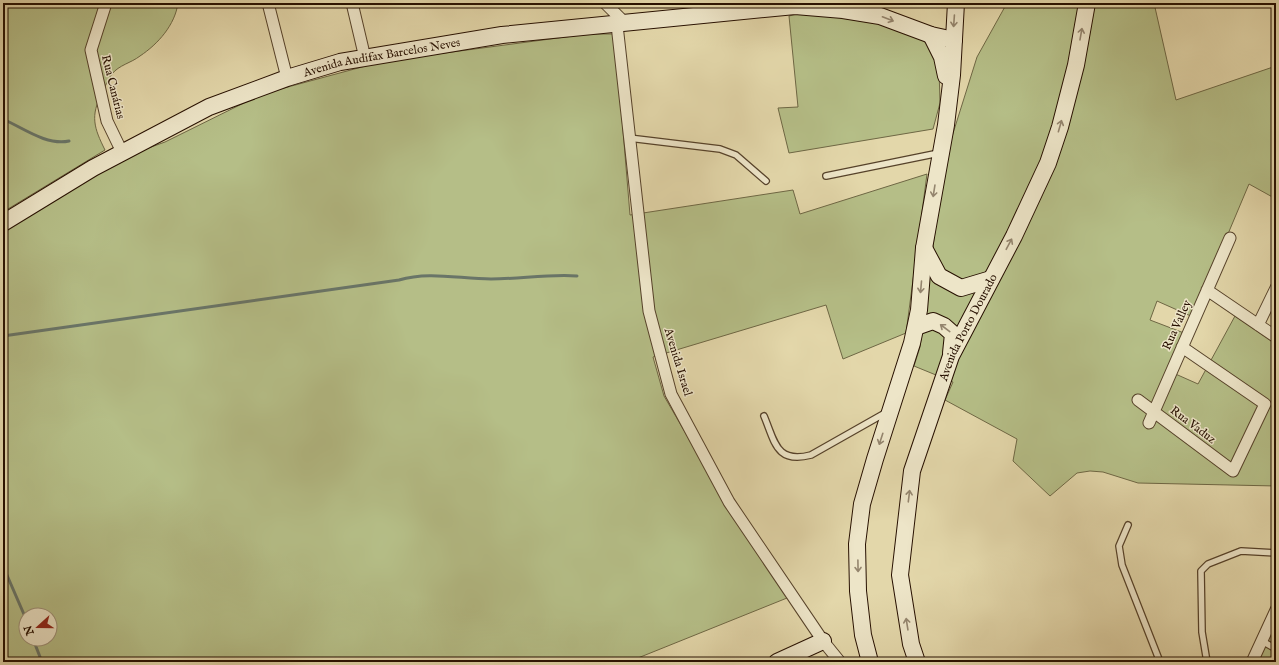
<svg xmlns="http://www.w3.org/2000/svg" width="1279" height="665" font-family="'IM FELL English',serif">
<rect width="100%" height="100%" fill="#e3d7aa"/>
<filter id="stains"><feTurbulence type="fractalNoise" baseFrequency=".005" numOctaves="4"/><feColorMatrix values="0 0 0 0 .2 0 0 0 0 .09 0 0 0 0 .02 0 0 0 .5 -.17"/></filter>
<radialGradient id="worn" r=".72"><stop offset=".6" stop-color="#630" stop-opacity="0"/><stop offset="1" stop-color="#630" stop-opacity=".3"/></radialGradient>
<path fill="#b5be87" stroke="#6e6744" fill-rule="evenodd" d="M3,3H178C175,25 158,44 140,56C131,63 119,65 112,74C108,79 105,87 102,93C90,116 94,128 105,150L3,212Z
M1007,3H1154L1176,100L1276,66V199L1249,184L1193,317L1157,301L1150,320L1184,333L1171,372L1198,384L1235,316L1276,344V486L1138,483L1103,472L1090,471L1077,473L1050,496L1013,461L1017,439L945,400L953,382L914,366L920,347L944,162L977,57Z
M805,12L892,26L927,41L939,68L940,103L933,129L789,153L778,108L798,107L789,16Z
M588,34H615L630,215L793,190L800,214L927,174L906,333L843,359L826,305L653,357L664,396L689,439L718,489L792,596L628,662H3V232L64,195L93,168L165,142L262,94L384,61ZM26,615H50V639H26Z
M1276,621V662H1258Z"/>
<g fill="none" stroke-linecap="round" stroke-linejoin="round">
<path stroke="#697568" stroke-width="3" d="M3,119C23,128 47,146 69,141
M3,336L399,280C429,271 460,279 491,279C520,279 548,274 577,276
M3,566L26,619
M33,639L42,662"/>
<defs>
<path id="lane" d="M629,138L720,149L736,155L766,181
M826,176L939,153
M764,416C775,442 776,464 811,455L887,412
M1128,525L1119,546L1122,565L1160,662
M1262,641L1276,649
M1207,662L1202,632L1201,571L1208,564L1241,551L1276,553"/>
<path id="street" d="M106,3L91,50L107,121L122,152
M268,3L287,78
M352,3L365,58
M605,3L626,24
M617,25L649,311L671,394L729,502L823,641L840,662
M1207,290L1276,337
M1258,325L1276,288
M1138,400L1233,471L1265,404L1182,347
M1149,423L1230,238
M1252,662L1276,610"/>
<g id="secondary">
<path d="M931,35L942,57L946,76"/>
<path id="s1" d="M3,223L93,168L209,107L287,78L340,62L502,35L795,6L843,10L880,16L931,35L954,40"/>
<path d="M924,248L939,276L961,288L991,279"/>
<path d="M916,327L933,321L944,326L953,334L951,353"/>
<path d="M777,662L823,641"/>
<path d="M870,662L863,635L858,591L857,544L862,504L875,459L912,343L919,310L924,248L946,125L952,75L956,3"/>
<path id="s2" d="M917,662L911,644L900,575L912,471L951,356L1014,236L1048,163L1060,127L1076,65L1087,3"/>
</g>
</defs>
<use href="#lane" stroke="#56422a" stroke-width="8"/>
<use href="#street" stroke="#56422a" stroke-width="13"/>
<use href="#secondary" stroke="#271000" stroke-width="18"/>
<use href="#lane" stroke="#ede5c8" stroke-width="5.5"/>
<use href="#street" stroke="#ede5c8" stroke-width="11"/>
<use href="#secondary" stroke="#ede5c8" stroke-width="16"/>
</g>
<defs><path id="oneway-shaft" d="M-6 0H5M1.5-3L5.5 0L1.5 3" fill="none" stroke-width="1.6" stroke-linecap="round" stroke-linejoin="round"/></defs>
<g stroke="#94856e">
<use href="#oneway-shaft" transform="translate(888 19) rotate(21)"/>
<use href="#oneway-shaft" transform="translate(954 21) rotate(94)"/>
<use href="#oneway-shaft" transform="translate(1081 34) rotate(-80)"/>
<use href="#oneway-shaft" transform="translate(1060 126) rotate(-74)"/>
<use href="#oneway-shaft" transform="translate(934 191) rotate(99)"/>
<use href="#oneway-shaft" transform="translate(1009 244) rotate(-62)"/>
<use href="#oneway-shaft" transform="translate(921 287) rotate(95)"/>
<use href="#oneway-shaft" transform="translate(945 328) rotate(-143)"/>
<use href="#oneway-shaft" transform="translate(881 439) rotate(108)"/>
<use href="#oneway-shaft" transform="translate(909 496) rotate(-83)"/>
<use href="#oneway-shaft" transform="translate(858 566) rotate(89)"/>
<use href="#oneway-shaft" transform="translate(907 624) rotate(-99)"/>
</g>
<g text-anchor="middle" dominant-baseline="central" stroke-width="3" stroke-linejoin="round" paint-order="stroke">
<g font-size="12" fill="#271000" stroke="#ede5c8">
<text stroke="none"><textPath href="#s1" startOffset="417">Avenida Audifax Barcelos Neves</textPath></text>
<text transform="translate(113 87) rotate(76)">Rua Canárias</text>
<text transform="translate(1177 325) rotate(-66)">Rua Valley</text>
<text stroke="none"><textPath href="#s2" startOffset="348">Avenida Porto Dourado</textPath></text>
<text transform="translate(678 362) rotate(73)">Avenida Israel</text>
<text transform="translate(1193 425) rotate(37)">Rua Vaduz</text>
</g>
</g>
<rect width="1279" height="665" fill="none" stroke="#e3d7aa" stroke-width="16"/>
<rect x="4" y="4" width="1271" height="657" fill="none" stroke="#271000" stroke-width="2"/>
<rect x="8" y="8" width="1263" height="649" fill="none" stroke="#271000"/>
<g transform="translate(38 627) rotate(249)"><circle r="19" fill="#ede5c8" stroke="#9e9078"/>
<path d="M0-3L7 15L0 10L-7 15Z" fill="#8f2418"/>
<text y="-6" font-size="11" font-weight="bold" text-anchor="middle" fill="#271000">N</text>
</g>
<rect width="100%" height="100%" filter="url(#stains)"/>
<rect width="100%" height="100%" fill="url(#worn)"/>
</svg>
